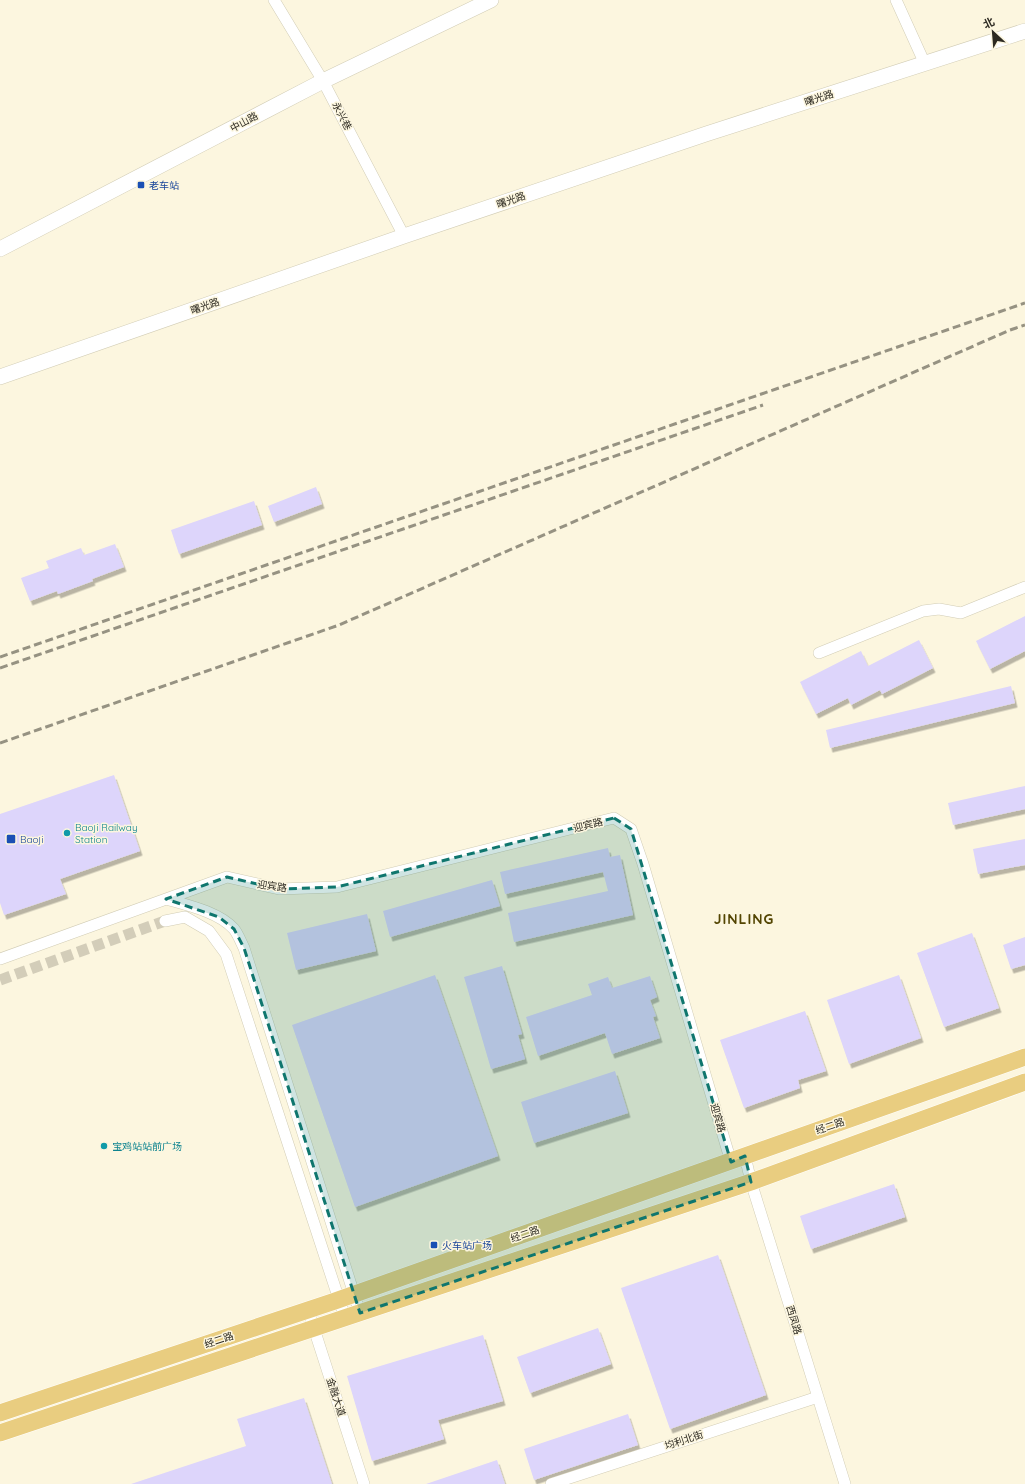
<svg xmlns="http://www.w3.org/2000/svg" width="1025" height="1484" font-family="Quicksand,'Noto Sans SC',sans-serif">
<defs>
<filter id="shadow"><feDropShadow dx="2.5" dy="4.5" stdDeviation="0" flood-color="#0004"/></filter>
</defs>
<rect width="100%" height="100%" fill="#fcf6df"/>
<path fill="#ddd5fb" filter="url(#shadow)" d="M316,487L322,504L274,522L268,506Z
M254,501L262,525L179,554L171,530Z
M115,544L124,567L92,579L93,581L58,594L57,591L30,601L21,578L49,568L46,561L81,548L84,555Z
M1025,616V651L990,669L976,641Z
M919,640L933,668L882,694L880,690L851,705L848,698L816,714L800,682L861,651L868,666Z
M1011,686L1015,703L830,748L826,730Z
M114,775L140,851L60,879L66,894L4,915L0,903V814Z
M1025,786V809L953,825L948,803Z
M1025,839V865L978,874L973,849Z
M608,848L610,857L620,855L633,915L514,942L508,913L608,891L603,872L505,894L500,872Z
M492,880L500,906L390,937L383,911Z
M367,914L376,951L296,970L287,933Z
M972,933L999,1008L944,1027L917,953Z
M1025,937V965L1011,969L1003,945Z
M502,966L522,1034L518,1035L525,1059L491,1069L464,977Z
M435,975L498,1156L355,1207L292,1025Z
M899,975L921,1038L849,1064L827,1000Z
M650,976L657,997L650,1000L656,1016L653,1017L660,1038L612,1054L605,1033L538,1056L526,1017L592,995L588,984L608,977L612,988Z
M805,1011L826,1071L798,1080L800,1088L744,1108L720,1040Z
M615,1071L628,1113L534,1143L521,1102Z
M894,1184L905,1217L811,1249L800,1216Z
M718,1255L766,1395L670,1429L621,1288Z
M598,1328L611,1364L530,1393L517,1357Z
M483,1335L503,1401L438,1420L444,1439L372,1461L347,1376Z
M304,1398L332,1484H131L246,1446L237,1419Z
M628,1414L638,1445L534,1480L524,1449Z
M497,1460L505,1484H426Z"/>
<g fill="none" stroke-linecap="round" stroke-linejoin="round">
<path stroke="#d3cdb9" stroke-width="11" stroke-dasharray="11 5.5" stroke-linecap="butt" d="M0,980L165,921"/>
<defs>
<path id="street" d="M274,0L323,81L404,236
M896,0L925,64
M819,653L923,611L939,609L961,613L1025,587
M166,899C187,905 219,912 234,929C238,934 241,942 244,948L360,1313
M165,921L185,917L209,931L226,954L345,1318
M0,959L227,877L279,889L337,887L614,818L631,829L643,864L731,1162
M745,1156L751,1182L845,1484
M308,1310L364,1484
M551,1484L818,1397"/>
<path id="secondary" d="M0,249L323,81L491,0
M0,377L404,236L706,134L1025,31"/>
<path id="primary" d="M0,1413L335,1301L1025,1057
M0,1433L751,1182L1025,1082"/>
</defs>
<use href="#street" stroke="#d2cdb6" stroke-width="12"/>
<use href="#secondary" stroke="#d2cdb6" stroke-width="16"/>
<use href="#primary" stroke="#fff" stroke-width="18"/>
<use href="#street" stroke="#fff" stroke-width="11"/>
<use href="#secondary" stroke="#fff" stroke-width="15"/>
<use href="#primary" stroke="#e9cd80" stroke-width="17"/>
<path stroke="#969282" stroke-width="3" stroke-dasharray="8 4" stroke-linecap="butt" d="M0,657L1025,303
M0,668L763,405
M0,743L339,625L1010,330L1025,325"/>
</g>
<path fill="#0f766e" fill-opacity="0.2" stroke="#0f766e" stroke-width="3" stroke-dasharray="8 5" stroke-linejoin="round" d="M614,818L631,829L731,1162L745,1156L751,1182L360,1313L244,948L234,929L219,917L166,899L227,877L279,889L337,887Z"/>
<g fill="#1a4fb4" stroke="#fcf6df" stroke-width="1.5">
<rect x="137" y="181" width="8" height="8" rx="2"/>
<rect x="6" y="834" width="10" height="10" rx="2"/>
<rect x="430" y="1241" width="8" height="8" rx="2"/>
</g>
<g fill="#0f9aa8" stroke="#fcf6df" stroke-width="1.5">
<circle cx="67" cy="833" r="4"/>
<circle cx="104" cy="1146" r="4"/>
</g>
<g text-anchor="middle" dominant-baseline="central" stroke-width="3" stroke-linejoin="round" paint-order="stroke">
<g font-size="10" fill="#2d2a22" stroke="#fcf6df">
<text transform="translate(819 98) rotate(-18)">曙光路</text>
<text transform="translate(342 116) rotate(63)">永兴巷</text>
<text transform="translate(244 122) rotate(-28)">中山路</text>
<text transform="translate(511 200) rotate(-19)">曙光路</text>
<text transform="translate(205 306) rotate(-19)">曙光路</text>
<text transform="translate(588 825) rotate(-14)">迎宾路</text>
<text transform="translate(272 886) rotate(8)">迎宾路</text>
<text transform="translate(718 1118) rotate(74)">迎宾路</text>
<text transform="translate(830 1126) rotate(-19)">经二路</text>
<text transform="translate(525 1234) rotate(-19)">经二路</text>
<text transform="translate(794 1320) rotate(73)">西凤路</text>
<text transform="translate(219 1340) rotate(-18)">经二路</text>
<text transform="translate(336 1397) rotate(72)">金融大道</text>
<text transform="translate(684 1440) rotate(-18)">均利北街</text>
</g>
<g font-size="10" fill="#164399" stroke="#fcf6df" text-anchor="start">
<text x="149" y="185">老车站</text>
<text x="20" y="839">Baoji</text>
<text x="442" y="1245">火车站广场</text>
</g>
<g font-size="10" fill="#0d838f" stroke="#fcf6df" text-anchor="start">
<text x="75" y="827">Baoji Railway<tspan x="75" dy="12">Station</tspan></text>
<text x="112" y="1146">宝鸡站站前广场</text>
</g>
<g font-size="14" font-weight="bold" letter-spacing="1" fill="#534502" stroke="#fcf6df">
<text x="744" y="919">JINLING</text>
</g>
</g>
<g transform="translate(993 32) rotate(334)" stroke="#fcf6df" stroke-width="3" paint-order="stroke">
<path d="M0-3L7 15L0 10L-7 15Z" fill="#2d2a22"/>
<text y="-6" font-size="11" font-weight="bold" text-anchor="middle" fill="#2d2a22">北</text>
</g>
</svg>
